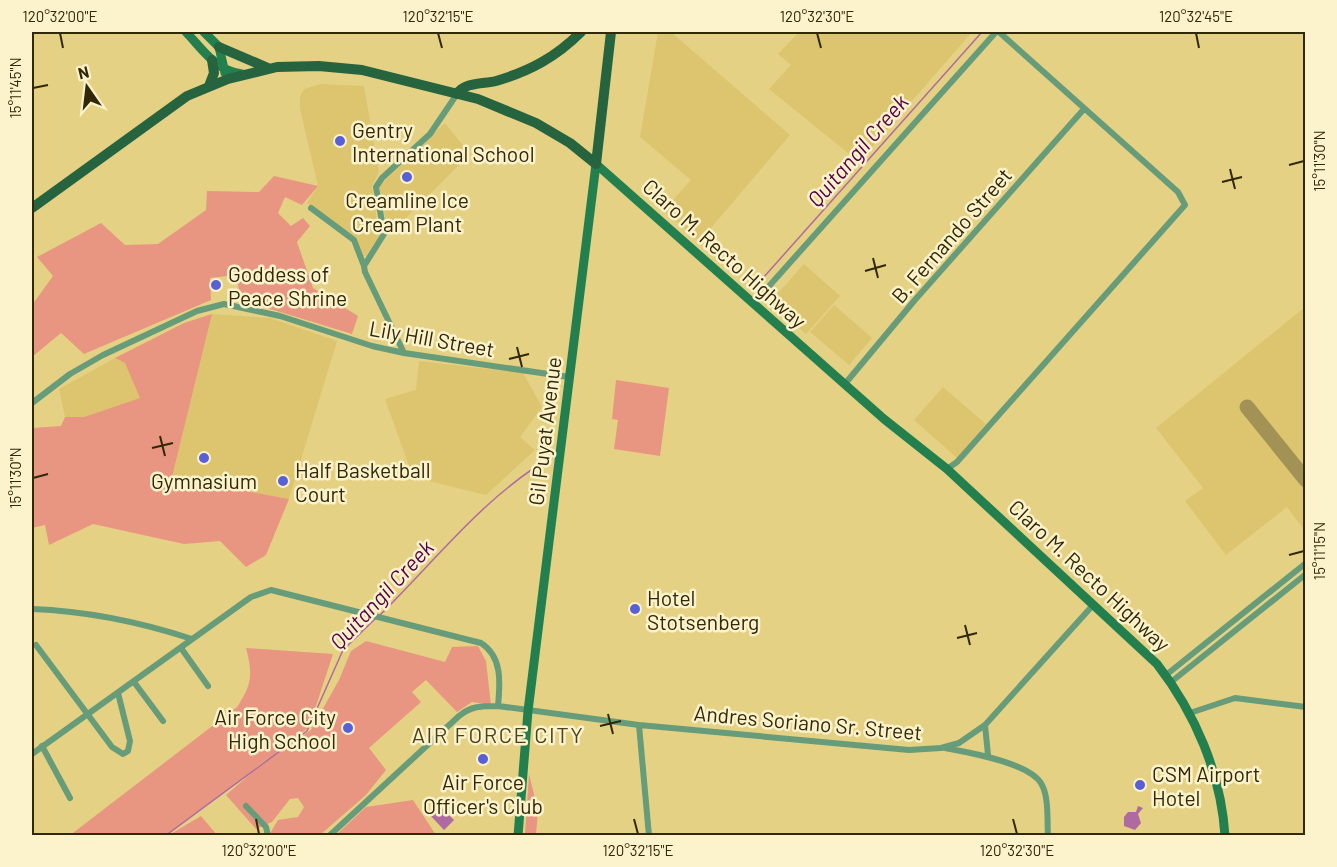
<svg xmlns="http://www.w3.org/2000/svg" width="1337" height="867" font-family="Barlow,sans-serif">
<rect width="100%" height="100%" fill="#e5d183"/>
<path fill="#dcc56e" d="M658,32H671L790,135L700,241L663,211L691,180L640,137Z
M799,32H972L859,162L769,89L791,65L778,54Z
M321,84L364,86L379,172L372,186L379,236L366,256H363L356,237L307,203L318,186L300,109V96L304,89Z
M445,123L470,154L394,230L386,222L379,186Z
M804,264L840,296L806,334L770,302Z
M834,305L872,338L849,365L810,332Z
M1305,307V531L1287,507L1226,555L1185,501L1203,488L1156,428Z
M212,314L270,318L337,341L289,499L172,477Z
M115,358L125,363L141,398L84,417H65L59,389Z
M419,361L523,373L542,407L520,437L535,450L486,495L413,477L385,399L416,390Z
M943,387L986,424L957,458L914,420Z"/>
<path fill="#e89681" d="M274,176L318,186L302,205L285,197L278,213L291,226L303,218L310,226L297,242L313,288L358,316L352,334L241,300L236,275L210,278L211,300L84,354L61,333L32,357V305L53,276L37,257L101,223L125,245L158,244L206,210L207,191L259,192Z
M212,314L172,477L289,499L266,555L246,567L220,541L184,544L93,524L49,545L45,525L32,528V428L61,426L65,417H84L140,398L125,363L115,358L184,323Z
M616,380L669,388L660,456L614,449L618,420L612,419Z
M276 481a7 7 0 1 1 14 0a7 7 0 1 1-14 0Z
M366,641L445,662L452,647L478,646L486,661L491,705L472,702L457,712L426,680L412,692L421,702L369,748L386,770L366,795L320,835H269L278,820L298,817L304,807L298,798L290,799L272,822L256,829L226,795L271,756L168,835L69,836L237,707C252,684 253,675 246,648L333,654L309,727L272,756L311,730L339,680L351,651Z
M529,774L538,810L536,835H525Z
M413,800L436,835H336L366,807Z
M201,816L217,835H169Z"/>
<path fill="#af6ba0" d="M439,805L454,820L444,830L429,814Z
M1138,806L1143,808L1138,814L1141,823L1135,830L1124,826V817L1128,812H1136Z"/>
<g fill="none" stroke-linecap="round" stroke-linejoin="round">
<path stroke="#af6ba0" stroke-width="1.5" d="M755,287L982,32
M380,615C436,560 486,494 555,455
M165,836L307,731L343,650L376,618"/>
<path stroke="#a29255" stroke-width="15" d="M1247,407L1306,480"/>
<path stroke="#669c79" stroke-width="6" d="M311,208L354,240L364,266
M753,304L996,32
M404,353L365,272L364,266L384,234L376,187L382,178L430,134L457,94
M844,385L914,301L1084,109
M32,403L70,374L103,355L197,311L224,304L280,316L372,346L404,353L569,377
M947,469L957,462L1185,205L1178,192L999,32
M32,609C87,611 140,622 192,639
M36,645L112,747L123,754L128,751L130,741L118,693
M181,648L208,686
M1166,675L1306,563
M134,682L163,721
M1171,682L1306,574
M1190,713L1235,698L1306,707
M639,725L649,836
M985,725L988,755
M42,746L70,798
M945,748C967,752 1032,763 1042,785C1049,798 1047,821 1048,836
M32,754L251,597L271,590L481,643C503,657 500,684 498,706
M246,806L266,827L268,836
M329,836L459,716C471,706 481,706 498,706L639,725L909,750L941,748L959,743L985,725L1094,604"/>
<path stroke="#23804e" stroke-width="9" d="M186,32C203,50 216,71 242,74
M204,32L219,47L225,73
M596,164L884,419L947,469L1157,664C1195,713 1221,773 1225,836
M518,836L528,711L596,164"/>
<path stroke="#266440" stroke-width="10" d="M219,47L268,68
M209,86L214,73L212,60
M457,94C464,82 484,84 496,81C530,71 556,57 581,32
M596,164L611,32
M32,208L187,96L228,79L277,67L319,66L362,70L478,99L536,123L570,143L596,164"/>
</g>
<path fill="none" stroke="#302806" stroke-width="2" d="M60,33L63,48M438,33L442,48M817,33L821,48M1196,33L1199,48M33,88L48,85M1289,165L1304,161M1230,169L1235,189M1222,182L1242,177M873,258L878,278M865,271L886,265M517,347L522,367M509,359L529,354M160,436L165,456M152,448L173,443M33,478L48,474M1289,555L1304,551M965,625L970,645M957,638L977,633M608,714L613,734M600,726L621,721M256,819L259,834M634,819L638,834M1013,819L1017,834"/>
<g fill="#5760d7" stroke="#fcf2cc" stroke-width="2">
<circle cx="340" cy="141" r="6"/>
<circle cx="407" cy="177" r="6"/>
<circle cx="216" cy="285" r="6"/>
<circle cx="204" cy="458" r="6"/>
<circle cx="283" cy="481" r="6"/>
<circle cx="635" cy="609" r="6"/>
<circle cx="348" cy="728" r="6"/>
<circle cx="483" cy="759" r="6"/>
<circle cx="1140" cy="785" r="6"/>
</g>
<g text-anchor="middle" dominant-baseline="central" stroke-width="5" stroke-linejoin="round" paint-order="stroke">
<g font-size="21" fill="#302806" stroke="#fcf2cc" text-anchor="start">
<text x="352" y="129">Gentry<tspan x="352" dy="24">International School</tspan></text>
<text x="407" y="199" text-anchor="middle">Creamline Ice<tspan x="407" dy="24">Cream Plant</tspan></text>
<text x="228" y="273">Goddess of<tspan x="228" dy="24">Peace Shrine</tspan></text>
<text x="295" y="469">Half Basketball<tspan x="295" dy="24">Court</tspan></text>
<text x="204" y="480" text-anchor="middle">Gymnasium</text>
<text x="647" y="597">Hotel<tspan x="647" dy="24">Stotsenberg</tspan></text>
<text x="336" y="716" text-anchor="end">Air Force City<tspan x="336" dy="24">High School</tspan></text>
<text x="1152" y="773">CSM Airport<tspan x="1152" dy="24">Hotel</tspan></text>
<text x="483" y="781" text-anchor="middle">Air Force<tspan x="483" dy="24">Officer's Club</tspan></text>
</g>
<g font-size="21" fill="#302806" stroke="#fcf2cc">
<text transform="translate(951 235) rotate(-49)">B. Fernando Street</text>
<text transform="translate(725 253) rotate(42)">Claro M. Recto Highway</text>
<text transform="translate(432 338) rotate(10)">Lily Hill Street</text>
<text transform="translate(544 431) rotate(-83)">Gil Puyat Avenue</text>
<text transform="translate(1090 575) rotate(43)">Claro M. Recto Highway</text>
<text transform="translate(808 722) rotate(5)">Andres Soriano Sr. Street</text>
</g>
<g font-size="22" font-style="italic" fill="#57004b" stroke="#fcf2cc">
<text transform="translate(857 150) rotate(-49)">Quitangil Creek</text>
<text transform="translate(381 594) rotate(-47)">Quitangil Creek</text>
</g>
<g font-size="22" letter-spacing="1.5" fill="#4c4219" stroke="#fcf2cc">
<text x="498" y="734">AIR FORCE CITY</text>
</g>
</g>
<rect width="1337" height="867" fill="none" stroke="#fcf2cc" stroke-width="66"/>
<g transform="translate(87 87) rotate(346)" stroke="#fcf2cc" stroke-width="4.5" paint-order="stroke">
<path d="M0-4.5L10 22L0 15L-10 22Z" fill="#302806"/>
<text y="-9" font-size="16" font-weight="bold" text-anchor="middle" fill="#302806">N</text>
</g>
<rect x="33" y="33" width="1271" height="801" fill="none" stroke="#302806" stroke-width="2"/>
<g font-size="15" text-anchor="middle" fill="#302806">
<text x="60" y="22">120°32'00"E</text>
<text x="438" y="22">120°32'15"E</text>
<text x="817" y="22">120°32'30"E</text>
<text x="1196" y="22">120°32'45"E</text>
<text transform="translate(16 88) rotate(-90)" y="5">15°11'45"N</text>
<text transform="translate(1320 161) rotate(-90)" y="5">15°11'30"N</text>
<text transform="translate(16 478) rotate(-90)" y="5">15°11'30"N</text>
<text transform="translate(1320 551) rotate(-90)" y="5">15°11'15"N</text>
<text x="259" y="856">120°32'00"E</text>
<text x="638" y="856">120°32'15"E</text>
<text x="1017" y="856">120°32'30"E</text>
</g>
</svg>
